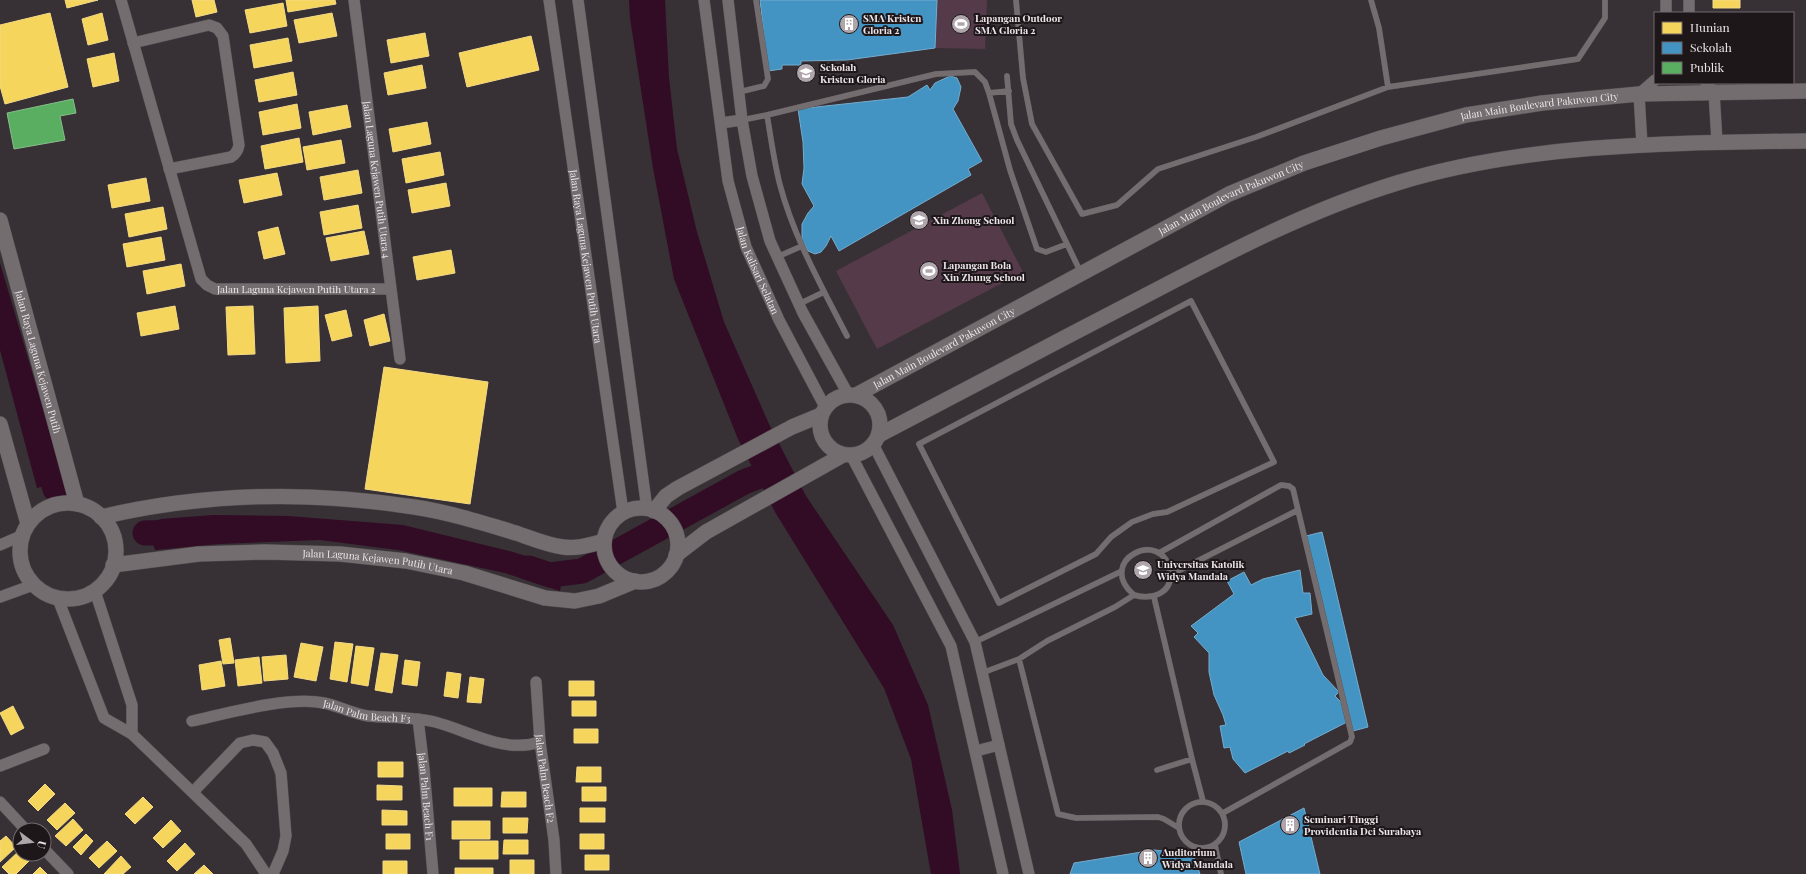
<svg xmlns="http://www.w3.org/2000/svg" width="1806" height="874" font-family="'Playfair Display',serif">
<rect width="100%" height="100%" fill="#373034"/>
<path fill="#553a4a" d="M937,0H987L985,49L935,48Z
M982,193L1023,272L877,349L836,271Z"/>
<path fill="#320b24" d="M629,0H665L669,78L677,149L697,232L724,322L769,424L806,496L893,625L928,705L952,810L960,874H931L911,759L884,688L775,512L738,439L674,279L653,168L630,18Z
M0,263L64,481L37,488L0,350Z
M213,515L288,516L403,525L513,552L564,568L560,591L505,573L398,550L320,540L219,544L155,550L147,525L161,519Z"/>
<path fill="#f6d55c" stroke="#f4da86" d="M65,0H98L67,8Z
M192,0H214L217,12L196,17Z
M286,0H335L336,4L288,12Z
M1713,0H1740V8H1713Z
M283,3L287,26L250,33L245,10Z
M50,13L68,87L5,104L0,86V25Z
M102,13L108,40L88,45L82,19Z
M332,13L337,36L299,43L294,20Z
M425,33L429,56L391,63L387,40Z
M531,36L539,70L467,87L459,53Z
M288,38L292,61L254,68L250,45Z
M114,53L119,81L93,87L87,59Z
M422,65L426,88L388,95L384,73Z
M293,72L297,95L259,102L255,80Z
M297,104L301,128L263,135L259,112Z
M347,105L351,127L313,135L309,112Z
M427,122L431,144L393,152L389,129Z
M299,138L303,162L265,169L261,146Z
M341,140L345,163L307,170L303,147Z
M440,152L444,175L406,183L402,159Z
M358,170L362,193L324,200L320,177Z
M277,173L282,195L244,203L239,180Z
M146,178L150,201L112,208L108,185Z
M446,183L450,206L412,213L408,190Z
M358,205L362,228L324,235L320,212Z
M163,207L167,229L129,237L125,214Z
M278,227L285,254L264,259L258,232Z
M364,231L369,254L331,261L326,238Z
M161,237L165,260L127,267L123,244Z
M451,250L455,273L417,280L413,257Z
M181,264L185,286L147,294L143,271Z
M175,306L179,329L141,336L137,313Z
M253,306L255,354L228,355L226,307Z
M318,306L320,361L286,363L284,308Z
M346,310L352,336L332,341L325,315Z
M384,314L390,341L370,346L364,320Z
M384,367L488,382L470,504L365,489Z
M230,638L234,663L223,664L219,640Z
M335,642L353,644L347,682L330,679Z
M301,643L323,647L316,681L294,677Z
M356,646L374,648L368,686L351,683Z
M381,653L398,655L392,693L375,690Z
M286,655L288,679L264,681L262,657Z
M259,657L262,683L238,686L235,660Z
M405,660L420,662L417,686L402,684Z
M221,661L225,686L202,690L199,665Z
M447,672L461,674L458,698L444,696Z
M470,677L484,679L481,703L467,702Z
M569,681H594V696H569Z
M572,701H596V716H572Z
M13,706L24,728L11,735L0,713Z
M574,729H598V743H574Z
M378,762H403V777H378Z
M577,767H601V782H576Z
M45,784L55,794L38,811L28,801Z
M377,785L402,786V800H377Z
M582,787H606V801H582Z
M454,788H492V806H454Z
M502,792H526V807H501Z
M143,797L153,807L135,824L125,814Z
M65,803L75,813L57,830L47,820Z
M580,808H605V822H580Z
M382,810L407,811V825H382Z
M503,818H528L527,833H503Z
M73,819L83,830L66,846L55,836Z
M171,820L181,831L163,848L153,838Z
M452,821H490V839H452Z
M86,834L93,841L81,855L73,847Z
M386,834H410V849H386Z
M580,834H604V849H580Z
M6,836L16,847L0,862V841Z
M504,840H528V854H503Z
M107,841L117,851L99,868L89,858Z
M460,841H498V859H460Z
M185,843L195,854L177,871L167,861Z
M20,850V854H24L30,860L16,874H9L2,867Z
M585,855H609V870H585Z
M121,856L131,867L123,874H104Z
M510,860H534V874H510Z
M383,861H407V874H383Z
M204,865L213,874H194Z
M40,867L47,874H33Z
M455,868H493V874H455Z"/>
<path fill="#4393c3" stroke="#76acce" d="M760,0H937L935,48L847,60L801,61V65H782V69L768,71Z
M950,76L957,78L961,87L958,101L953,109L982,161L968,169L971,175L839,251L831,236L826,246L821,252L815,254L808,251L802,240V224L808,213L814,206L802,184L804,168L803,142L798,109L908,97L927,85L930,90L935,83Z
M1322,532L1368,727L1353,731L1306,536Z
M1300,570L1303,593H1310L1312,614L1295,618L1323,675L1339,692L1335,696L1342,703L1349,721L1304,744L1305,745L1289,753L1288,751L1245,773L1233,759L1230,747L1224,748L1220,726L1226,725L1223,715L1214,695L1209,672V653L1194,637L1198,633L1191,626L1234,594L1227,581L1244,572L1251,585L1263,579Z
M1304,808L1320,874H1246L1239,842Z
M1154,850L1193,854L1200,874H1070L1074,863Z"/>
<path fill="#5aae61" stroke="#86be8a" d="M73,99L76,113L60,116L65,140L14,149L7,113Z"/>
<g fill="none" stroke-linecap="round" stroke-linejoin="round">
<path stroke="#320b24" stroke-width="25" d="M44,451L55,489
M145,533L184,532
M529,568L550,575L582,571L744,482L770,472"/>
<defs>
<path id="lane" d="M1016,0L1023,78L1032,124L1082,214L1117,205L1158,169L1256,137L1388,87L1578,59L1605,18V0
M1371,0L1379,28L1388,87
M1007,76L1011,124L1017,140L1081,273
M739,92L764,86L768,79L756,0
M989,93L1009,91
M742,120L767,115
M777,257L802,246
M1191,301L1274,462L1167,512L1153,514L1132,522L1111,537L1096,554L999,603L919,444Z
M799,304L824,292
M847,336C822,287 794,238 780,185C774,162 771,138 767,115L936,74L975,72L985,82L989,93L1010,170L1037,249L1046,252L1067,244
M1159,553L1281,485L1289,486L1293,489L1352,737L1350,742L1223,813
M1170,575L1298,510
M1154,597L1192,759L1203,801
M975,642L1122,571
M1019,659L1058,814L1076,818L1158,817L1164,819L1179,828
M982,673L1019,659L1047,641L1115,607L1134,595C1151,600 1173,594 1170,572C1163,526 1094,561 1134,595
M1157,770L1192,759
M1179 825a23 23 0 1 1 46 0a23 23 0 1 1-46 0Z
M1215,845L1221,874"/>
<g id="street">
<path id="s1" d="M121,0L201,279L207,285L215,289H390"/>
<path id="s2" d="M354,0L400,359"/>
<path id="s3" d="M549,0L623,512"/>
<path d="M578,0L647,509"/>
<path id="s4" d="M704,0L728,181L746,247L779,320L825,407"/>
<path d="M728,0L742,120L752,176L770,241L803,313L848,394"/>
<path d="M1666,0V13"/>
<path d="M1689,0V13"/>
<path d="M133,43L209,25L217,28L223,36L239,145C238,151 236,154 231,157L169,169"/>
<path d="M1706,83L1714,92L1717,142"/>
<path d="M721,123L742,120"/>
<path d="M1642,145L1639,94L1655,80"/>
<path d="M873,444L975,642L1029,874"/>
<path d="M851,455L951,646L1003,874"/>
<path d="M0,545L23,535"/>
<path d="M0,597L33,585"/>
<path d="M58,599L104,718L132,734V705L95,591"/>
<path id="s5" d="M536,682L540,742L554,840L556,874"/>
<path id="s6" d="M418,719L424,769L433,874"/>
<path id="s7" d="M192,721C228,713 288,696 324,703C339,706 353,714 368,716C390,718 413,717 435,722C470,731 503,754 540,742"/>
<path d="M132,734L246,844L266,874"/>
<path d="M976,751L999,745"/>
<path d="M0,766L44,749"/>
<path d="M193,792L240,743L253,740L265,742L273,753L281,773L286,836L283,851L273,874"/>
<path d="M0,802L26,830"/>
<path d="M44,849L68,874"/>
</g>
<g id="secondary">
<path id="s8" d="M0,220L77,504"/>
<circle cx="850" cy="425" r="30"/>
<path id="s9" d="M856,395L1229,194L1304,163L1381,138L1466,115L1542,103L1639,94L1806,91"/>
<path d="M0,424L28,524"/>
<path d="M879,435C965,390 1052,344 1139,299C1223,255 1306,211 1397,183C1527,143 1671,143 1806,141"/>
<circle cx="68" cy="551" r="48"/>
<circle cx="641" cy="545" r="37"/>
<path d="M654,511L666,496L678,488L792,427L821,415"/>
<path d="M101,517C203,493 311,491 414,507C448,512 483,523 516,533C531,538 547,545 563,547C577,549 590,545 604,541"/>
<path d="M676,555L706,532L843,455"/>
<path id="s10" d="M113,565L199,554L265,552L340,554L406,561L464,573L545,598L575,601L599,596L635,581"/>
</g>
</defs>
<use href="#lane" stroke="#544e51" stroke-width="6"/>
<use href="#street" stroke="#544e51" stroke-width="12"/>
<use href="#secondary" stroke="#544e51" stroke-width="16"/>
<use href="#lane" stroke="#736d70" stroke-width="5.5"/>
<use href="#street" stroke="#736d70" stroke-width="11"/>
<use href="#secondary" stroke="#736d70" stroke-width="15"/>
</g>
<defs>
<symbol id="building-disc" viewBox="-11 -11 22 22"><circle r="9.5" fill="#aea6aa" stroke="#1d171a"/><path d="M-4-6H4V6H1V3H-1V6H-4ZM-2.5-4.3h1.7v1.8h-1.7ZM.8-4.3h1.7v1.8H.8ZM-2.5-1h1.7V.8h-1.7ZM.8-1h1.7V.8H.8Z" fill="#fff"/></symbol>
<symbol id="stadium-disc" viewBox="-11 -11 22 22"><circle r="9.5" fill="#aea6aa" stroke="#1d171a"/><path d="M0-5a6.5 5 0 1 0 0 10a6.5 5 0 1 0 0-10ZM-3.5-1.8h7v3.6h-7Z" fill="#fff"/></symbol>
<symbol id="school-disc" viewBox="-11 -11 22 22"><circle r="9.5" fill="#aea6aa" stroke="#1d171a"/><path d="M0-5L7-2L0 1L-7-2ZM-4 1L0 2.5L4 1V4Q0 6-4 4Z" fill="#fff"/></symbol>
<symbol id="university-disc" viewBox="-11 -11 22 22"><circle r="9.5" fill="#aea6aa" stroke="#1d171a"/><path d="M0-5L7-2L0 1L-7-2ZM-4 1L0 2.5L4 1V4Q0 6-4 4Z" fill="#fff"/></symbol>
</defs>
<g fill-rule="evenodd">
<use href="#building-disc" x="838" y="13" width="22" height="22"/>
<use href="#stadium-disc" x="950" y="13" width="22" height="22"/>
<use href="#school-disc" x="795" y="62" width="22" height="22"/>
<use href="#school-disc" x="908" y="209" width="22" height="22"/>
<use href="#stadium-disc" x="918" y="260" width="22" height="22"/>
<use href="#university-disc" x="1132" y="559" width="22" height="22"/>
<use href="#building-disc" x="1279" y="814" width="22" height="22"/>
<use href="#building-disc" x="1137" y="847" width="22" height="22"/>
</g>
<g text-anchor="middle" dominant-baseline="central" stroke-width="4" stroke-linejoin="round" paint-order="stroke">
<g font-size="10" font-weight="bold" fill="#eee5e9" stroke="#1d171a" text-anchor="start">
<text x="863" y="18">SMA Kristen<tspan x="863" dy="12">Gloria 2</tspan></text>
<text x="975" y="18">Lapangan Outdoor<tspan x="975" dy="12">SMA Gloria 2</tspan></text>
<text x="820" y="67">Sekolah<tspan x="820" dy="12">Kristen Gloria</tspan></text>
<text x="933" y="220">Xin Zhong School</text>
<text x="943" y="265">Lapangan Bola<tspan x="943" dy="12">Xin Zhung School</tspan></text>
<text x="1157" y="564">Universitas Katolik<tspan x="1157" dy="12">Widya Mandala</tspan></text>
<text x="1304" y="819">Seminari Tinggi<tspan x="1304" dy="12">Providentia Dei Surabaya</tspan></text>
<text x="1162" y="852">Auditorium<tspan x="1162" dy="12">Widya Mandala</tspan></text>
</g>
<g font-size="10" fill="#eee5e9" stroke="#1d171a">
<text stroke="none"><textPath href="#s9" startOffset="748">Jalan Main Boulevard Pakuwon City</textPath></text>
<text stroke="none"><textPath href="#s2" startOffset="181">Jalan Laguna Kejawen Putih Utara 4</textPath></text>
<text stroke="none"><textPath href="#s9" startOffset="424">Jalan Main Boulevard Pakuwon City</textPath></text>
<text stroke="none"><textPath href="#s3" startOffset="259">Jalan Raya Laguna Kejawen Putih Utara</textPath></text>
<text stroke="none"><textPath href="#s4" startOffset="277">Jalan Kalisari Selatan</textPath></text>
<text stroke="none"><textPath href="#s1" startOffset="389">Jalan Laguna Kejawen Putih Utara 2</textPath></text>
<text stroke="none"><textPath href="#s9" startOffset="100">Jalan Main Boulevard Pakuwon City</textPath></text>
<text stroke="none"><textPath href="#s8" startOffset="147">Jalan Raya Laguna Kejawen Putih</textPath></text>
<text stroke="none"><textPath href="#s10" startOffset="266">Jalan Laguna Kejawen Putih Utara</textPath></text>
<text stroke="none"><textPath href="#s7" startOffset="178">Jalan Palm Beach F3</textPath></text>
<text stroke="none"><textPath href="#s5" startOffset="97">Jalan Palm Beach F2</textPath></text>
<text stroke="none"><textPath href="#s6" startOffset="78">Jalan Palm Beach F1</textPath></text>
</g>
</g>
<rect x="1654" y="12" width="140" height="72" fill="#1d171a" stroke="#71696d"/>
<rect x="1662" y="22" width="20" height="12" fill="#f6d55c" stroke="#71696d"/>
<text x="1690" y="32" font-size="12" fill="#eee5e9">Hunian</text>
<rect x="1662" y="42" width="20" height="12" fill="#4393c3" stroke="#71696d"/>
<text x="1690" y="52" font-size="12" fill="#eee5e9">Sekolah</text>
<rect x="1662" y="62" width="20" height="12" fill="#5aae61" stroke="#71696d"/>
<text x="1690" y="72" font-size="12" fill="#eee5e9">Publik</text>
<g transform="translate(32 842) rotate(105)"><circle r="19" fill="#1d171a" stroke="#71696d"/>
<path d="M0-3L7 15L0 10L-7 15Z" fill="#aea6aa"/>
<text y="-6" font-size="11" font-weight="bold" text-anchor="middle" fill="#eee5e9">U</text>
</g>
</svg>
